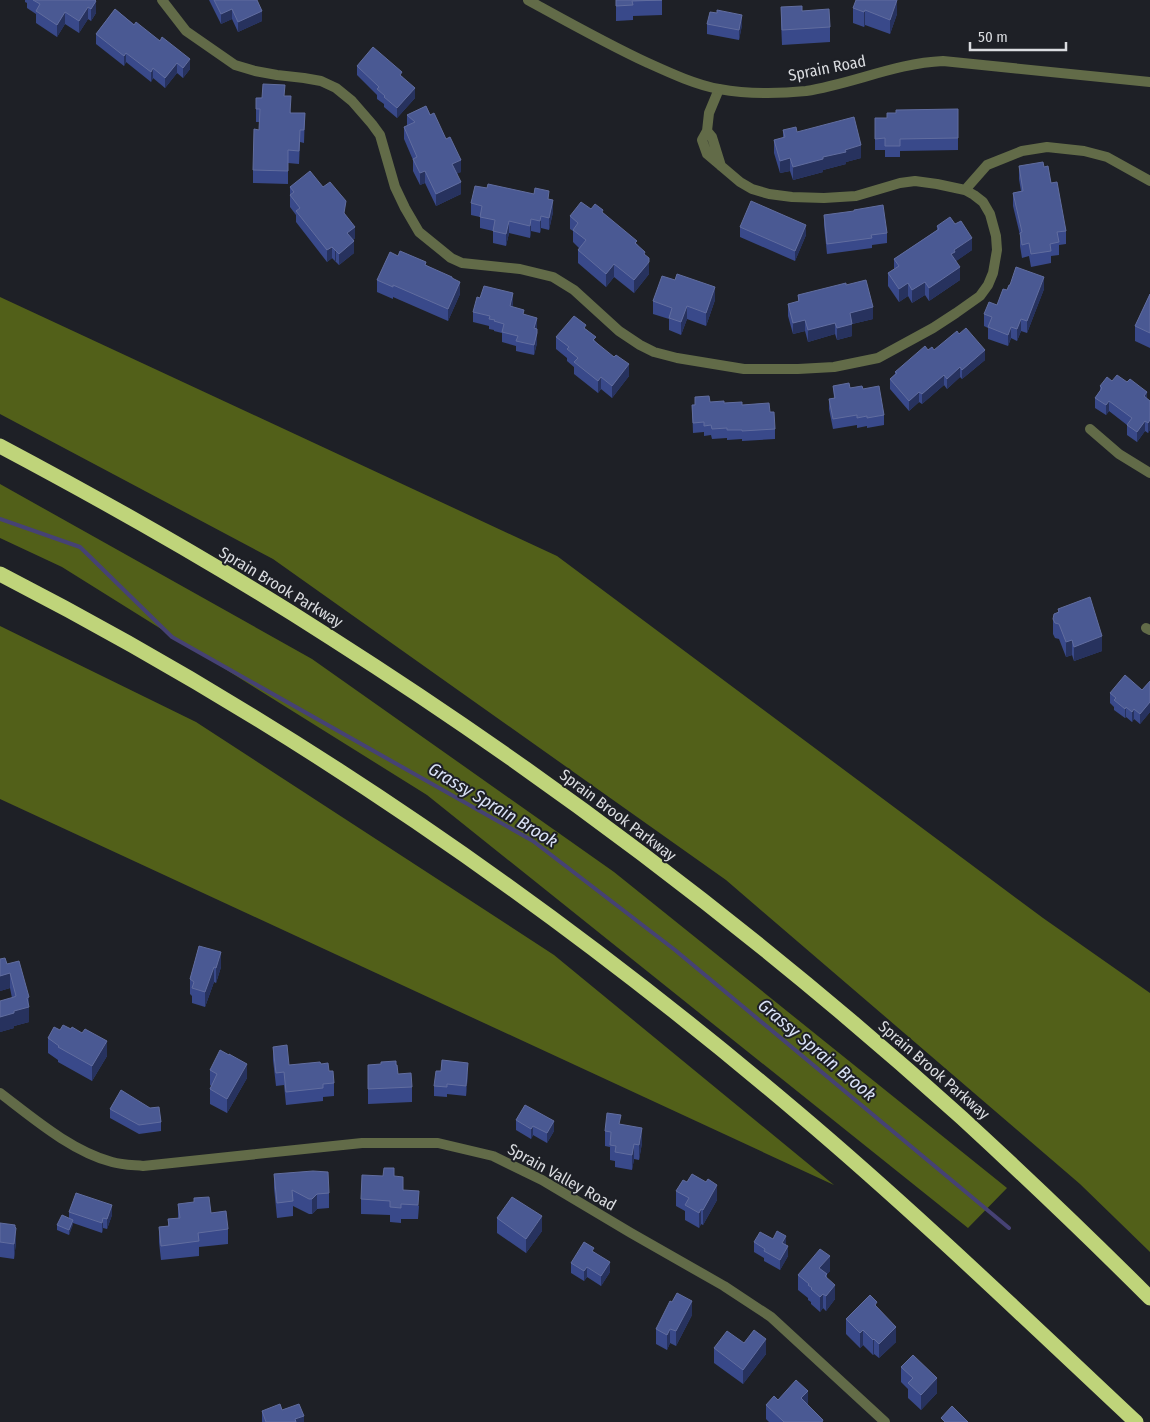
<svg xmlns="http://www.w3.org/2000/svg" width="1150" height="1422" font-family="'Fira Sans Condensed',sans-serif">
<rect width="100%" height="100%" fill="#1e2026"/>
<path fill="#526019" d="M0,297L557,556L1043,918L1150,993V1252L1080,1184L726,880L273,559L0,414Z
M0,484L312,659L614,872L1007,1188L968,1228L427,795L62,567L0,538Z
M0,626L196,722L554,955L834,1185L0,799Z"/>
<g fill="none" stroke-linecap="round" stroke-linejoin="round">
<path stroke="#464274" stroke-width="4" d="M0,519L80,547L172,637L533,841L675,950L1009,1228"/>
<path stroke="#626b48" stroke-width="10" d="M162,0L186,31L235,65L255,71L277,75L304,78L321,81L336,88L352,101L372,124L380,135L395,187L405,208L419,232L451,258L462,263L520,269L553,277L574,290L619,331L640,345L654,352L677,358L744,369H798L834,367L878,358L933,328L956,313L980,296L988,285L993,273L997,250L996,236L990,214L983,202L974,195L965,190L937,184L915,181L900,183L856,196L824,198L792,197L769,194L752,189L740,182L707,154L702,140L707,131L709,113L719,89
M707,131L712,137L721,166
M965,190L987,165L1022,151L1047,147L1084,151L1107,157L1150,181
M1090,429L1119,454L1150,473
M1146,628L1150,630
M0,1093C33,1118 71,1151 112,1162C122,1165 133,1165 143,1166L362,1143H438L493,1156L542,1180L631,1233L724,1286L771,1317L885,1422"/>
<path stroke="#626b48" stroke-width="10" d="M528,0C568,22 607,44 648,63C670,73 696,85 719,89C747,94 778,94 806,91C852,84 896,63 943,61L1150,82"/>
<path stroke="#bfd47a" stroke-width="15" d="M0,446C113,506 224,569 331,638C554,780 766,941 962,1118C1026,1177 1089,1237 1150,1298
M0,574C286,721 553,905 798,1113C915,1212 1025,1318 1136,1422"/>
</g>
<path fill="#39498a" d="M25,0H95L96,13L91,21L88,19L79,33L65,24L57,37L36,23V14L27,8V3L25,2Z
M209,0H257L262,21L238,32L232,19L221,24Z
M616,0H662V15L633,16V20L616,21Z
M781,7L802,11L830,27V42L782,45L781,22Z
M853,8L897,14L890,34L865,25L864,27L853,23Z
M115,9L190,69L183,78L177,73L165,88L153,78L151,82L126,62L124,66L96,44V34Z
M707,24L742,25L739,40L707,34Z
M357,66L402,76L415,98L397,118L384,107V104L377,99V95L357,75Z
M285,96L291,113H305L304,143L300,142L299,164L288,163V184L253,183V170L259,130L260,122H256V98Z
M426,106L461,172L457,173L461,194L436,206L425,183L420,185L413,171V160L404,139V127L407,126V115Z
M958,109V150L900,151V157H885V150H875V118H887L896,113Z
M783,130L797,132L861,158L846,162V164L823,170V172L793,180L790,171L780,173L774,153V140L783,138Z
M1019,166L1044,167L1051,183L1066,231V244L1059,245V255L1051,256V263L1031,267L1029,256L1022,258L1020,246V235L1013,206V193L1021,191L1019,179Z
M290,187L345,215L355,238L353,240L354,253L339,265L332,258L327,262L296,222V215L290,207Z
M487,188L549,199L553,212L549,230L541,228L540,233L531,231L530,238L509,233L506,246L493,243V231L480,228V217L471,215V203Z
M591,209L603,213L637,244L645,255L649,274L634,293L614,277L606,287L578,263V250L579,248L573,242V231L570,229V216Z
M824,215L887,233V243L872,245V248L827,254L824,225Z
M937,226L972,250L956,261L960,280L929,301L925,295L912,303L908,296L899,302L888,286V273L894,269V259L937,230Z
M740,227L806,235L795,261L740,237Z
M398,256L426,265L452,279L460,294L448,321L393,297V299L377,292V280Z
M846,285L873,319L852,324V336L837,340L835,334L808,342L805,331L793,334L788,316V304L798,302V295Z
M1044,289L1027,333L1021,331L1017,341L1011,338L1008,346L988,339V328L984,326V314L997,305L1007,290Z
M1150,294V348L1135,341V326Z
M715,300L706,326L687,319L681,335L669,330V319L653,314V301Z
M513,303L512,307L524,315L537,318V343L534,355L516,351V346L502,342V333L494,331V330L489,329V326L473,322V312Z
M586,329L596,342L629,376L612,398L601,389L598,393L574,374V367L567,361V358L556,349V337Z
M928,350H934L985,360L962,379L960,377L947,389L944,385L922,404L919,402L909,411L890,389V379L895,374V372Z
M1112,381L1150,401V430L1148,433L1145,431L1137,442L1127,435V425L1109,411L1106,415L1095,408V398L1100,391V386Z
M833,386L863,389L884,415V425L867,428V426L857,428V425L833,429L829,409V399L834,398Z
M710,402L742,405L770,412L775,429V439L742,441V439L727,440V438L712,439L711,435L704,436V432L693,433L692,405Z
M1058,609L1102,651L1074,661L1072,655L1066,657L1059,639L1055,638L1053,634V619L1058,612Z
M1150,681V712L1140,724L1134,719L1132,722L1126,717L1125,718L1114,710V707L1110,703V693L1142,690Z
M199,946L221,967L216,983L214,982L205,1007L192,1003V996L190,994V979Z
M0,959L7,964L29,1012V1022L14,1026V1028L0,1032V1001L12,998L10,988L0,991Z
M48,1038L107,1056L92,1081L58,1062V1060L48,1053Z
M273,1047L289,1065L329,1071L334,1083V1096L323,1097V1101L286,1105L284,1085L276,1086L273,1060Z
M229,1055L247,1078L227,1113L210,1104V1089L211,1086L210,1085V1070Z
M368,1065H396L398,1074L412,1087V1102L368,1104Z
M468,1073L466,1096L447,1094V1097L434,1096V1086Z
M110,1109L161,1122V1131L139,1134L110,1118Z
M516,1120L554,1131L547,1143L533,1135L531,1139L516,1130Z
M621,1124L642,1143L639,1160L634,1159L632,1170L615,1167V1161L610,1160V1147L605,1146V1131Z
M274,1174L329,1193V1208L317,1209L312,1214H309L293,1206V1216L277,1218L274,1188Z
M394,1176L403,1190L419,1206L418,1219H401V1223L390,1222V1215L361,1214V1199Z
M676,1191L717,1200L703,1225L701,1224L699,1228L685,1220V1211L676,1206Z
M178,1204L211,1213L228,1229V1244L199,1247V1256L161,1260L159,1242V1227L168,1226V1219L178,1218Z
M69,1212L112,1215L107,1229L103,1228L102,1233L73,1223L69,1235L57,1230V1225L69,1218Z
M497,1218L542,1231L526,1253L497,1233Z
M0,1223L16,1242L14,1259L0,1257Z
M773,1239L786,1245L788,1256L780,1270L764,1261V1258L754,1252V1242Z
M594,1252L610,1272L601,1286L587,1277L584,1281L571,1273V1263Z
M830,1271L827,1274V1278L835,1299L826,1311L823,1308L820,1312L811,1304V1302L808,1300V1298L798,1290V1275Z
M877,1307L896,1342L879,1358L874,1354L873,1355L863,1345L860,1348L846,1334V1319Z
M692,1315L676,1346L670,1343L667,1350L656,1344V1329Z
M744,1343L766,1354L743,1384L714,1363V1348Z
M901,1367L937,1393L921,1410L908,1398V1389L901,1382Z
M778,1400L808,1405L823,1422H769L766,1419V1405Z
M282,1410L304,1422H262V1411Z"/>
<path fill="#27325e" d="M897,0V14L890,34V20Z
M96,1V13L91,21V9Z
M88,7V19L79,33V21Z
M232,9V19L221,24V14Z
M865,10V25L864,27V12Z
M262,11V21L238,32V22Z
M65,12V24L57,37V25Z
M742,15V25L739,40V30Z
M126,53V62L124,66V56Z
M190,59V69L183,78V68Z
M177,63V73L165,88V78Z
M153,68V78L151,82V72Z
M415,88V98L397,118V108Z
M861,145V158L846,162V164L823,170V172L793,180V167L845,150Z
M790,158V171L780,173V161Z
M461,160V172L452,176V164Z
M425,171V183L420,185V173Z
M461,182V194L436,206V194Z
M553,200V212L549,230V218Z
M541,216V228L540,233V221Z
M531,219V231L530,238V226Z
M509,221V233L506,246V234Z
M806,225V235L795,261V251Z
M355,227V238L347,244V233Z
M972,238V250L955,262L951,254L954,250Z
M354,241V253L339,265V254Z
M332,247V258L327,262V250Z
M336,249V261L335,262V250Z
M649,262V274L634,293V280Z
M614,264V277L606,287V274Z
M960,267V280L929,301V288Z
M1044,277V289L1027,333V321Z
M460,282V294L448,321V309Z
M925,282V295L912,303V290Z
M908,283V296L899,302V289Z
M715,287V300L706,326V313Z
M513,293V303L510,316V306Z
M687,306V319L681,335V322Z
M873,307V319L852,324V336L837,340V328L850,313Z
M537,318V328L534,338V328Z
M1021,319V331L1017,341V329Z
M805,320V331L793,334V323Z
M835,323V334L808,342V330Z
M1011,327V338L1008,346V335Z
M537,333V343L534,355V345Z
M985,350V360L962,379V370Z
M629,364V376L612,398V386Z
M960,367V377L947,389V379Z
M944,375V385L922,404V394Z
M601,377V389L598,393V381Z
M919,392V402L909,411V401Z
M1147,392V402L1144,396Z
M1109,401V411L1106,415V405Z
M1150,420V430L1148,433V423Z
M1145,421V431L1137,442V432Z
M1102,636V651L1074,661V647Z
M1072,640V655L1066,657V642Z
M1150,702V712L1140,724V714Z
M1126,707V717L1125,718V709Z
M1134,709V719L1132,722V712Z
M221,952V967L216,983V968Z
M214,967V982L205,1007V992Z
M10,973V988L0,991V976Z
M29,997V1022L14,1026V1028L0,1032V1017L14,1011L27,998Z
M107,1041V1056L92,1081V1066Z
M468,1063V1073L466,1096V1086Z
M247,1064V1078L227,1113V1099Z
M554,1121V1131L547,1143V1133Z
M533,1126V1135L531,1139V1129Z
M642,1128V1143L639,1160V1145Z
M634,1144V1159L632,1170V1155Z
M717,1185V1200L703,1225V1210Z
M317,1194V1209L312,1214V1199Z
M112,1205V1215L107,1229V1219Z
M701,1209V1224L699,1228V1213Z
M542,1216V1231L526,1253V1239Z
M103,1218V1228L102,1233V1223Z
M73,1220V1225L69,1235V1230Z
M16,1228V1242L14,1259V1244Z
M786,1236V1246L782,1243Z
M788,1246V1256L780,1270V1260Z
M830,1256V1271L819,1283V1268Z
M610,1262V1272L601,1286V1276Z
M587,1267V1277L584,1281V1271Z
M835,1285V1299L826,1311V1296Z
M823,1294V1308L820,1312V1297Z
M692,1301V1315L676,1346V1331Z
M896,1327V1342L879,1358V1344Z
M670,1329V1343L667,1350V1335Z
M863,1330V1345L860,1348V1333Z
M766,1339V1354L743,1384V1370Z
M874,1339V1354L873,1355V1340Z
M937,1378V1393L921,1410V1395Z
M808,1391V1406L801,1398Z
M304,1416V1422H295V1419Z"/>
<path fill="#4a5993" stroke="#616d9f" d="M33,0H95L96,1L91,9L88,7L79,21L65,12L57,25L36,11L40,4Z
M214,0H257L262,11L238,22L232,9L221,14Z
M616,0H662L632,1L633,5L616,6Z
M856,0H897L890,20L865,10L864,12L853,8Z
M802,6V11L829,9L830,27L782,30L781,7Z
M115,9L134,25L136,22L160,41L162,37L190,59L183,68L177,63L165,78L153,68L151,72L126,53L124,56L96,34Z
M717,10L742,15L739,30L707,24L710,12L717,13Z
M373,47L402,72L400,75L415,88L397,108L384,97L385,96L377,89L379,87L357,66Z
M263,84L285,85L284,96H291L290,113H305L304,130H300L299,151L288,150V171L253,170L254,129L259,130L260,109H256V98H262Z
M426,106L430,115L434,113L446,139L450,137L461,160L452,164L461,182L436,194L425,171L420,173L413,159L417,157L404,127L415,122L407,115Z
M958,109V138L900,139V146H885V138L875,139V118H887V113H896V110Z
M854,117L861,145L845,150L846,152L823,157V159L793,167L790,158L780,161L774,140L785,137L783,130L796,127L797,132Z
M1043,162L1044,167L1048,166L1051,183L1057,182L1066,231L1057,232L1059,242L1050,244L1051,251L1031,254L1029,243L1022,245L1020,233L1022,232L1013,193L1023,191L1019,166Z
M310,171L323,187L330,182L346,201L344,213L355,227L347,233L354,241L339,254L332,247L327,250L296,211L300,208L290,195L294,192L290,187Z
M488,184L534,194L535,188L549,191L548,199L553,200L549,218L541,216L540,221L531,219L530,226L509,221L506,234L493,231L495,220L480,217L482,206L471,203L475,186L487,188Z
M751,201L806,225L795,251L740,227Z
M581,202L591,209L595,204L603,210L602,212L637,241L635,243L645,252L644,254L649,258V262L634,280L614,264L606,274L578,250L586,240L573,230L578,223L570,216Z
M883,205L887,233L871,235L872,238L827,244L824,215L854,211V210Z
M950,217L955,224L961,221L972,238L954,250L955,252L951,254L960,267L929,288L925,282L912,290L908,283L899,289L888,273L899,266L894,259L939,229L937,226Z
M400,251L426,262L425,265L452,277V278L460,282L448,309L393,285V287L377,280L390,252L398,256Z
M1016,267L1044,277L1027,321L1021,319L1017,329L1011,327L1008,335L988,327L992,317L984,314L989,302L997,305L1003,289L1007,290L1009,285H1010Z
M677,274L715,287L706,313L687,306L681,322L669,318L672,308L653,301L662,276L675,280Z
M866,280L873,307L850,313L852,324L837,328L835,323L808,330L805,320L793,323L788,304L799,301L798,295L846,283V285Z
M484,286L513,293L510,306L524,310L523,314L537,318L534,328L537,329V333L534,345L516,341L518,336L502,332L504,324L494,321L495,320L489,319L490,316L473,312L477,297L480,298Z
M1150,294V333L1135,326Z
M574,316L586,325L584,328L596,337L593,340L614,357L616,355L629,364L612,386L601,377L598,381L574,362L578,358L567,349L569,347L556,337Z
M966,328L985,350L962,370L960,367L947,379L944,375L922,394L919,392L909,401L890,379L897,373L895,372L925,346L928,350L932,347L934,350L957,331L959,334Z
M1117,375L1127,382L1130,379L1147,392L1144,396L1150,401V420L1148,423L1145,421L1137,432L1127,425L1132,418L1109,401L1106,405L1095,398L1102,388L1100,386L1107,377L1112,381Z
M849,383L850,388L862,386L863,389L879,386L884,415L867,418V416L857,418V415L833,419L829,399L835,398L833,386Z
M709,396L710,402L724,401V403L742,402V405L769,403L770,412H774L775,429L742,431V430H727V428L712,429L711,425L704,426V422L693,423L692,405H695V397Z
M1090,597L1102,636L1074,647L1072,640L1066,642L1059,624L1055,623L1053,619L1054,614L1059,612L1058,609Z
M1125,675L1142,690L1150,681V702L1140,714L1134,709L1132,712L1126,707L1125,709L1114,700L1116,698L1110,693Z
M199,946L221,952L216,968L214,967L205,992L192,988L194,982L190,979Z
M5,958L7,964L19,961L29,997L27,998L29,1007L14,1011V1013L0,1017V1001L14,997L16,996L10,973L0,976V959Z
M63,1025L71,1029L72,1027L82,1033L85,1029L107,1041L92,1066L58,1047L59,1046L48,1038L54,1027L60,1030Z
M287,1045L289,1065L320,1062L321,1064L328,1063L329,1071H333L334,1083L323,1084V1088L286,1092L284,1072L276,1073L273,1047Z
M220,1050L229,1055V1054L247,1064L227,1099L210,1089L217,1074L210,1070Z
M442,1060L468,1063L466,1086L447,1084V1087L434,1086L436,1071H441Z
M396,1061V1065H397L398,1074L411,1073L412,1087L368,1089V1065L381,1064V1062Z
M121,1090L150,1108L159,1107L161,1122L139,1125L110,1109Z
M525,1105L554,1121L547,1133L533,1126L531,1129L516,1120Z
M607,1113L621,1115L619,1124L642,1128L639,1145L634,1144L632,1155L615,1152L616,1146L610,1145L611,1132L605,1131Z
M384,1168H394V1176L403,1177V1190L419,1191L418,1205L401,1204V1208L390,1207V1201L361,1199L362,1175L383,1176Z
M313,1171L328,1172L329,1193L317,1194L312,1199H309L292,1190L293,1201L277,1203L274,1174Z
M692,1174L706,1182L708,1179L717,1185L703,1210L701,1209L699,1213L685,1205L689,1198L676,1191L683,1180L687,1182Z
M76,1193L112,1205L107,1219L103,1218L102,1223L69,1212Z
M209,1197L211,1213L226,1211L228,1229L198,1233L199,1241L161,1246L159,1227L169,1226L168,1219L180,1218L178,1204L194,1202V1198Z
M512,1197L542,1216L526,1239L497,1218Z
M62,1215L73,1220L69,1230L57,1225Z
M0,1223L15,1225V1227L16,1228L14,1244L0,1242Z
M777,1231L786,1236L782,1243L788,1246L780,1260L764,1251L765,1249L754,1242L760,1232L773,1239Z
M584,1242L594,1248L592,1251L610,1262L601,1276L587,1267L584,1271L571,1263Z
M820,1249L830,1256L819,1268L827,1274L825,1276L835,1285L826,1296L823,1294L820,1297L811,1289L812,1288L808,1285L809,1284L798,1275Z
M677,1293L692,1301L676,1331L670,1329L667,1335L656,1329L670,1301L672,1302Z
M870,1295L877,1302L875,1305L896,1327L879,1344L874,1339L873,1340L863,1330L860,1333L846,1319Z
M754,1330L766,1339L743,1370L714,1348L727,1331L744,1343Z
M913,1355L937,1378L921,1395L908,1383L913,1378L901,1367Z
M796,1380L808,1391L801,1398L823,1420L822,1422H784L766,1405L774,1396L778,1400Z
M280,1404L282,1410L299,1404L304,1416L295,1419L296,1422H266L262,1411Z
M952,1406L968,1422H945L941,1418Z"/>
<g text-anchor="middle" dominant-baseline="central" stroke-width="4" stroke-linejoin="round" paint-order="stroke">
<g font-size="16" fill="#dadce0" stroke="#1e2026">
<text transform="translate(827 68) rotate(-11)">Sprain Road</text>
<text transform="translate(281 587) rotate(31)">Sprain Brook Parkway</text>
<text transform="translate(618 815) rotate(37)">Sprain Brook Parkway</text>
<text transform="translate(934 1070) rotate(41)">Sprain Brook Parkway</text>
<text transform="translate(562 1177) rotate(29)">Sprain Valley Road</text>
</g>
<g font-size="18" font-style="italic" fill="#d9e1f6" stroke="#1e2026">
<text transform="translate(493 805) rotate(31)">Grassy Sprain Brook</text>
<text transform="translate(817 1050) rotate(40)">Grassy Sprain Brook</text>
</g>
</g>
<path d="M970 42v8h96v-8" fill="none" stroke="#dadce0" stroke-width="2.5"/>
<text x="978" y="42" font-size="15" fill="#dadce0" stroke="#1e2026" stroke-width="4" paint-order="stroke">50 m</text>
</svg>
